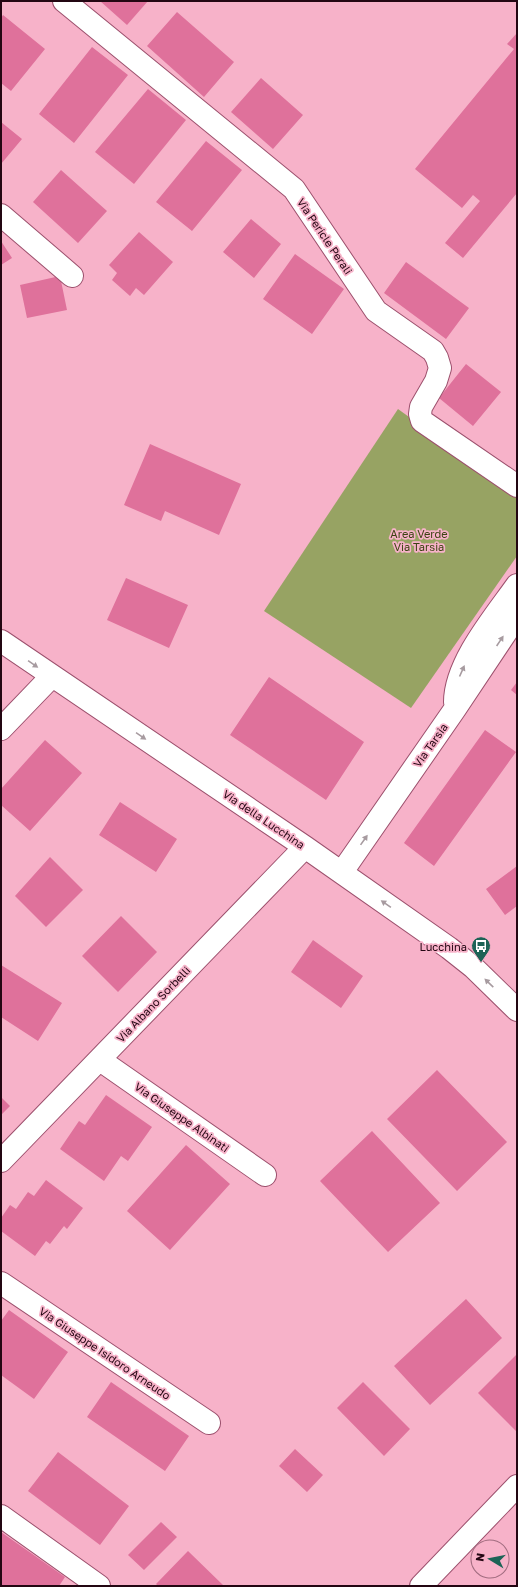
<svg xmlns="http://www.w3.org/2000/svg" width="518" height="1587" font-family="'Golos Text',sans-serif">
<rect width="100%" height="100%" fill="#f7b2c9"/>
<path fill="#97a363" d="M398,409L517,495V556L411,708L264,611Z"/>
<path fill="#df719b" d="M100,1H148L127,25Z
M177,12L234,62L204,97L147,46Z
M3,15L45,49L11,91L1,83V18Z
M517,33V193L463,258L445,243L480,201L473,195L462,208L415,169L514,49L507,44Z
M92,47L128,75L74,143L39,114Z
M261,78L303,115L273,149L231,112Z
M148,89L186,120L134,184L95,152Z
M1,122L22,139L1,164Z
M206,141L242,170L192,231L156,202Z
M61,170L107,211L78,243L33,202Z
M251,219L281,244L254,278L223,252Z
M139,232L173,262L144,295L136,288L130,296L112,280L117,273L109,265Z
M1,241L12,258L1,265Z
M295,254L344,289L312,334L263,299Z
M406,262L469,308L446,339L384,293Z
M60,276L67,310L27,318L20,285Z
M466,364L501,392L473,426L439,398Z
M150,444L241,484L219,535L165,511L161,521L124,505Z
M126,578L188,605L169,648L107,620Z
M269,677L364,742L326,800L230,735Z
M517,682V695L511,690Z
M485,730L516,752L434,866L404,843Z
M45,740L82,773L30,831L1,805V789Z
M120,802L177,839L156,872L99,835Z
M50,857L83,890L46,927L15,896Z
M517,866V906L505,915L486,889Z
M121,916L157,952L118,992L82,956Z
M313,940L363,976L341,1008L291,972Z
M1,965L62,1003L38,1041L1,1017Z
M437,1070L507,1142L457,1191L387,1119Z
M106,1095L152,1127L128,1161L121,1156L104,1181L60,1149L79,1121L85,1125Z
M1,1097L10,1106L1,1115Z
M372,1131L440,1203L388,1252L320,1181Z
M186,1145L230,1184L170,1250L127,1211Z
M46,1180L83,1208L67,1229L64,1226L50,1244L46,1241L35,1256L1,1231V1218L10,1205L16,1209L28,1192L34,1196Z
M466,1299L502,1338L430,1405L394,1366Z
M9,1310L68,1352L34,1399L1,1375V1321Z
M517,1354V1432L478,1393Z
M111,1382L189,1436L165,1471L87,1417Z
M363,1382L410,1429L384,1456L337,1408Z
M295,1449L323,1475L307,1492L279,1466Z
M58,1452L129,1506L100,1545L28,1491Z
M161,1522L177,1537L144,1570L128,1555Z
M1,1532L65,1577L59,1586H1Z
M188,1551L224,1586H158L156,1584Z"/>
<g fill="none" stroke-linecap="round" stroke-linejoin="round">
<defs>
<path id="minor" d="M64,1L294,189L376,311L433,351L437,358L440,368L436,381L421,407L420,414L422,421L517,486
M1,215L72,276
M1,641L305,847L449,948L473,967L517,1010
M455,702C455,663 495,616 517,585
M1,729L52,676
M342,872L455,709L517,616
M100,1060L265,1175
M1,1161L305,847
M1,1283L209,1423
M1,1516L99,1586
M421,1586L517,1486"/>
</defs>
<use href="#minor" stroke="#9c506d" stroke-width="24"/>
<use href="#minor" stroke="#fff" stroke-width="22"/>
</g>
<defs><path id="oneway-solid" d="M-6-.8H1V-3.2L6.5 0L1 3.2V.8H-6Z"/></defs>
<g fill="#a79ba0">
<use href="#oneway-solid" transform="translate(500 641) rotate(-56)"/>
<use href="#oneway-solid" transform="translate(33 664) rotate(35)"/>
<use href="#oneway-solid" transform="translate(462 671) rotate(-66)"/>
<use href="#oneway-solid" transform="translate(141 736) rotate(34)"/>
<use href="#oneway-solid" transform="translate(364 840) rotate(-55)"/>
<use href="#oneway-solid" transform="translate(386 904) rotate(-145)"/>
<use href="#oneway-solid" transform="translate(489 983) rotate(-136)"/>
</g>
<defs>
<symbol id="bus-pin" viewBox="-11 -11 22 30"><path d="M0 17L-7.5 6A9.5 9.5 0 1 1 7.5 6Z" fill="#1d6356" stroke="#f7b2c9"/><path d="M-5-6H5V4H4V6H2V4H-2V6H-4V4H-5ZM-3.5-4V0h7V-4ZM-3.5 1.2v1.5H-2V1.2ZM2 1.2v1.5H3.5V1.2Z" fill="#fff"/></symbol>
</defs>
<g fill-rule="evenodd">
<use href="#bus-pin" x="470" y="935" width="22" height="30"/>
</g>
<g text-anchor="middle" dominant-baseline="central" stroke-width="3.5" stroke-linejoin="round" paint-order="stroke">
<g font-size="11" fill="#230612" stroke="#f7b2c9">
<text transform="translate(325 236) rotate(56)">Via Pericle Perali</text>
<text transform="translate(430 745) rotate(-55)">Via Tarsia</text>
<text transform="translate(264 819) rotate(34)">Via della Lucchina</text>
<text transform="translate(153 1004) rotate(-46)">Via Albano Sorbelli</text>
<text transform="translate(182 1117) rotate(35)">Via Giuseppe Albinati</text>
<text transform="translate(105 1353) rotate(34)">Via Giuseppe Isidoro Arneudo</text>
</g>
<g font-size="11" fill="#3b4312" stroke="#f7b2c9">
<text x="419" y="533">Area Verde<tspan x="419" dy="13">Via Tarsia</tspan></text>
</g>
<g font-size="11" fill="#230612" stroke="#f7b2c9" text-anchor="end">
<text x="467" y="946">Lucchina</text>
</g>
</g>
<rect width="518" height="1587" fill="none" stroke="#230612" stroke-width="4"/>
<g transform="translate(490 1559) rotate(280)"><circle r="19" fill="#f7b2c9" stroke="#a26d80"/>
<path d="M0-3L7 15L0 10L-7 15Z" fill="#1d6356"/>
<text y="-6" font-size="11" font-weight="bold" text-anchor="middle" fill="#230612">N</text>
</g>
</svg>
